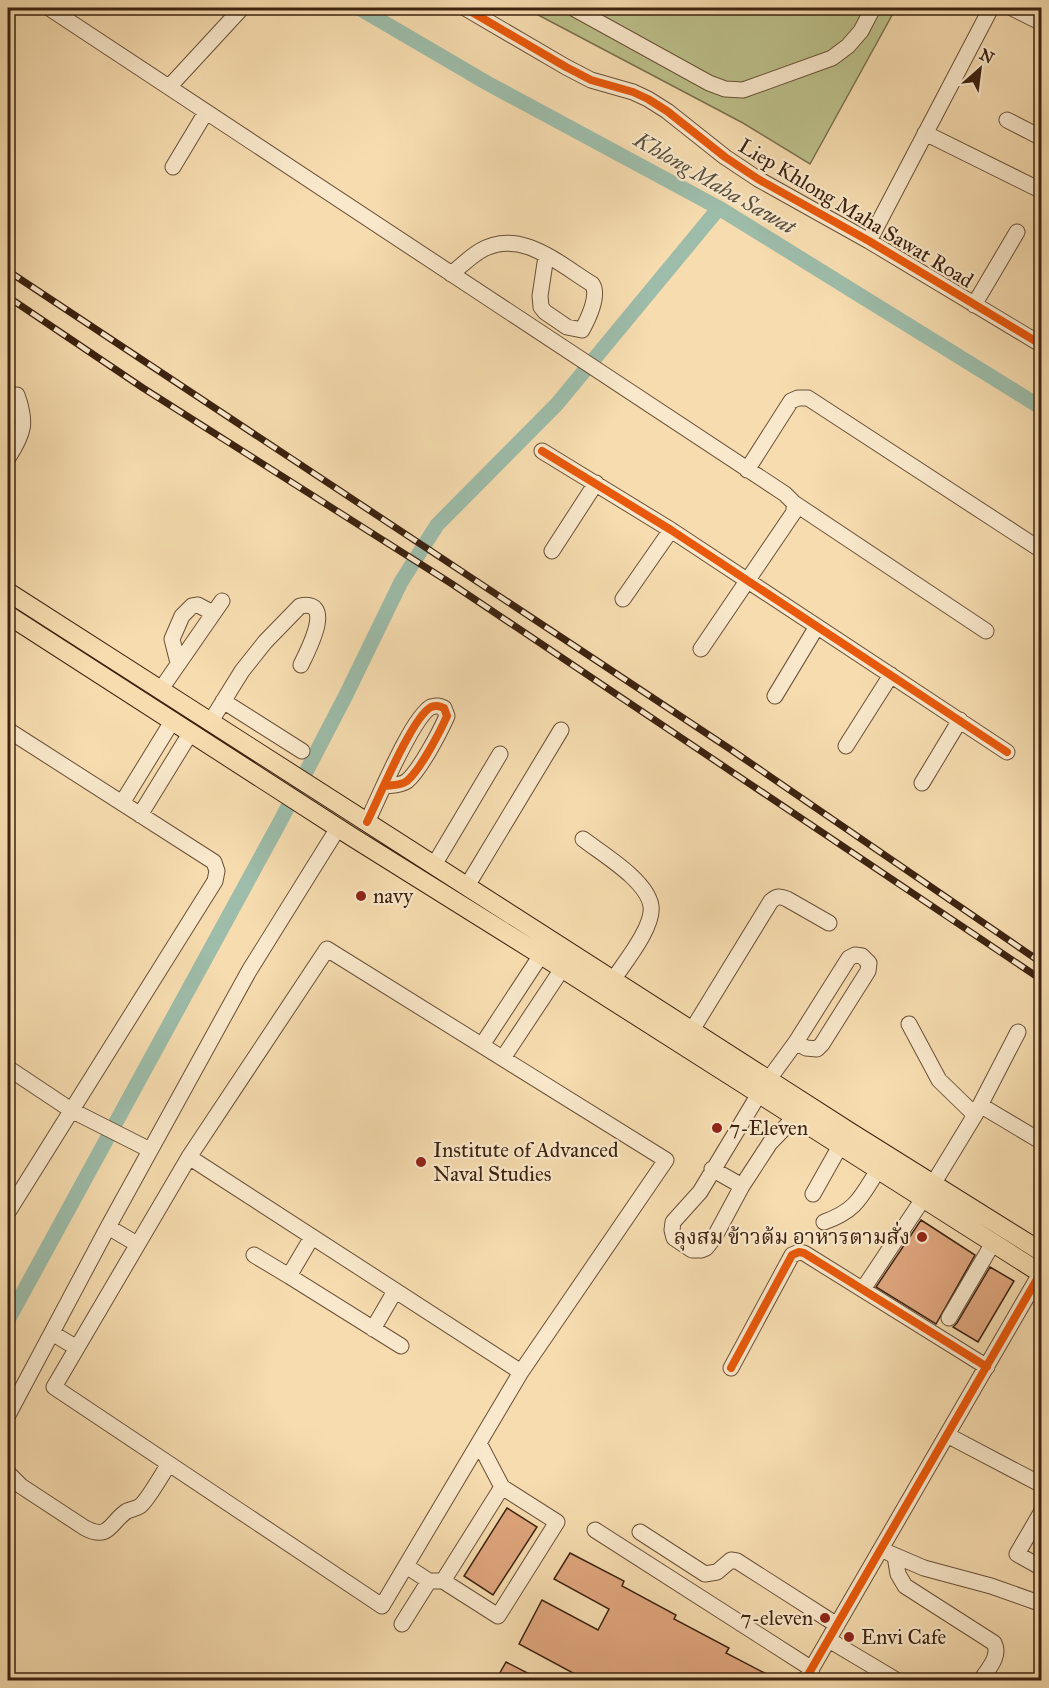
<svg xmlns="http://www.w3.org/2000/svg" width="1049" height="1688" font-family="'IM FELL Great Primer','Noto Serif Thai',serif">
<rect width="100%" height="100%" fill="#f6dcaf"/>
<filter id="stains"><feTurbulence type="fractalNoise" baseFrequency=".00333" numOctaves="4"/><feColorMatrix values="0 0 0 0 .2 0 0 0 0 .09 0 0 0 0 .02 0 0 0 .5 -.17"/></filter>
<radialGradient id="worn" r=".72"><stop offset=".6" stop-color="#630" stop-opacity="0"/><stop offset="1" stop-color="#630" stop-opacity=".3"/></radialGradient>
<path fill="#bcc08b" stroke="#7c714e" stroke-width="1.5" d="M525,8H896L810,164L743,123Z"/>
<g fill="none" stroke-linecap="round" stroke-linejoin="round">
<path stroke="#9dbca9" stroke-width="15" d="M359,8L487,83L719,208L1042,408
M8,1320L281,820L346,695L401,582L437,525L557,404L719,208"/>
</g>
<path fill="#e0a67e" stroke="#3c2210" stroke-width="1.5" d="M921,1220L975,1255L936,1324L876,1287Z
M990,1267L1014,1281L978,1342L953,1327L957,1323Z
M507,1508L537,1527L493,1595L464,1576Z
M570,1553L624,1581L622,1586L676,1615L674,1619L729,1648L726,1653L778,1680H586L519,1644L542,1600L598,1630L609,1609L554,1579Z
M506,1662L541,1680H496Z"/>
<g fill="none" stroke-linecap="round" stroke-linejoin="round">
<defs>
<path id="minor" d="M49,8L785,494L794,503V512L701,649
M465,8L566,67L591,80L633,92L648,99L667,111L725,157L758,179L869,241L1042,345
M573,8L709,83L725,89L743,90L832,58L848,46L861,31L873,8
M1012,8L1042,23
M169,87L241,9
M1007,120L1042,138
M925,133L1042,191
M173,167L206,112
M869,241L991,8
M451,274C460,267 470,257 480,251C520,227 559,264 592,284C600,295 588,319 582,330L567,327L545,312L541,307L540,296L546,256
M974,305L1017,232
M542,451L671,530L1007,752
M8,458C24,433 27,423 17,395
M747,470L791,401L798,398H808L1038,548
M794,503L986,631
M552,551L596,483
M623,599L671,530
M178,663L172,639L182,616L192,606L198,605L213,613
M161,689L222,601
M775,696L816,628
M223,701L302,751
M211,721L242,671L265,642L300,606C336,599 307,652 301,665
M8,730L214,862L217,871L215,881L8,1212
M846,746L891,675
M922,783L960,720
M122,803L173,720
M140,815L191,732
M367,822C378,800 412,717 431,707C436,705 439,706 444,708L447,716C440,732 420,770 407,781C400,786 392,785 384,786
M583,839C602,854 647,880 651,906C654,927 624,963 613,980
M434,865L500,754
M467,886L561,730
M327,949L666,1160L521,1372L382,1606L54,1387L189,1157Z
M909,1024L939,1080L975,1115
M692,1030L771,901C777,896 780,896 787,899L829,923
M482,1045L541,955
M503,1058L562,969
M8,1068L71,1110L150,1150
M769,1079L796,1042L849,958L855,955L862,956L869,963L868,971L822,1044L817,1049L806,1048L796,1042
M759,1094L700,1192L673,1222L672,1230L674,1238L692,1250H701L706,1248L714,1238L742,1186L770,1143L795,1117
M980,1105L1042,1142
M189,1157L521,1372
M712,1169L742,1186
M933,1184L975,1115L1018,1032
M813,1194L840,1146
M824,1222C856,1211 861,1197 878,1170
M108,1227L137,1244
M312,1237L289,1276L401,1346
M254,1255L289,1276
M863,1289L923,1199
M949,1318L993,1243
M373,1329L395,1291
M52,1333L77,1348
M731,1368L792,1255L799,1252L804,1253L987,1367
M8,1415L108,1227L249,971L338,828
M947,1435L1042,1485
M8,1473L21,1486L85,1528C110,1541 110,1522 127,1511C131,1509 136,1509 140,1506C148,1500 162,1474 169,1464
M1042,1511L1017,1554L1042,1568
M595,1530L812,1669
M640,1532L705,1574L717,1572L731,1560L737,1561L837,1625
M889,1553L924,1568L991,1586L1039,1603
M895,1556L898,1574L905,1586L994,1643C1001,1656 988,1669 981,1680
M406,1566L429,1581H443L498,1616L557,1522L502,1487L479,1443
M443,1581L502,1487
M402,1624L429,1581
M829,1640L896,1680
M805,1680L1040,1274"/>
<path id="major" d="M8,592L850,1132L1042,1252
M8,615L349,835L541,955L1042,1274"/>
</defs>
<use href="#minor" stroke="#6a5038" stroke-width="17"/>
<use href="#major" stroke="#3c2210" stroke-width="20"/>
<use href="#minor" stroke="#f9e8cb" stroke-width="15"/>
<use href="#major" stroke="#f6dcaf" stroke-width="18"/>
<defs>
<path id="rail" d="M8,271L730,749L1042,963
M8,297L143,388L452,584L1042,980"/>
</defs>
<use href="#rail" stroke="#3c2210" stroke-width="7"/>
<use href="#rail" stroke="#f9e8cb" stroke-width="4.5" stroke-dasharray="14" stroke-linecap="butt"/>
<defs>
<path id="cycleway" d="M465,8L566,67L591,80L633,92L648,99L667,111L725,157L758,179L869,241L1042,345
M542,451L671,530L1007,752
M367,822C378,800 412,717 431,707C436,705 439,706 444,708L447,716C440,732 420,770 407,781C400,786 392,785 384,786
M731,1368L792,1255L799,1252L804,1253L987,1367
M805,1680L1040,1274"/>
</defs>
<use href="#cycleway" stroke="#f9e8cb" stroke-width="11"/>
<use href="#cycleway" stroke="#e8590c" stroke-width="8"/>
</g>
<g fill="#8f2418" stroke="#f9e8cb" stroke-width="2">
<circle cx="361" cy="896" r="6"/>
<circle cx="717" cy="1128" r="6"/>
<circle cx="421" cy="1162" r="6"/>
<circle cx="922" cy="1237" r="6"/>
<circle cx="825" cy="1618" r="6"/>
<circle cx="849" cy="1637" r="6"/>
</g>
<g text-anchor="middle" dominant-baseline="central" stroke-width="4.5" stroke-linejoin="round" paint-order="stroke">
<g font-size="21" fill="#3c2210" stroke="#f9e8cb">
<text transform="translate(856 213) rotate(31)">Liep Khlong Maha Sawat Road</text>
</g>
<g font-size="21" fill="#3c2210" stroke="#f9e8cb" text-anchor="start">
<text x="373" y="896">navy</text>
<text x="729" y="1128">7-Eleven</text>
<text x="433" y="1150">Institute of Advanced<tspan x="433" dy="24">Naval Studies</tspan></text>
<text x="910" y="1237" text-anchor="end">ลุงสม ข้าวต้ม อาหารตามสั่ง</text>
<text x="813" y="1618" text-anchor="end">7-eleven</text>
<text x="861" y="1637">Envi Cafe</text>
</g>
<g font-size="22" font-style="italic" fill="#59503e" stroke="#f9e8cb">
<text transform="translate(715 183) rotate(30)">Khlong Maha Sawat</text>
</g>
</g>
<rect width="1049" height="1688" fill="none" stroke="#f6dcaf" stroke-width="30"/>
<rect x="9" y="9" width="1031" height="1670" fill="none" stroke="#3c2210" stroke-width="3"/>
<rect x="15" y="15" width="1019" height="1658" fill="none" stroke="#3c2210" stroke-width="1.5"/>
<g transform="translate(980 69) rotate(28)" stroke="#f9e8cb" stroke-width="4.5" paint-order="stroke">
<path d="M0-4.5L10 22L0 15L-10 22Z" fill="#3c2210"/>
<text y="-9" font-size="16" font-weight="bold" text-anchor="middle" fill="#3c2210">N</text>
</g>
<rect width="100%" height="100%" filter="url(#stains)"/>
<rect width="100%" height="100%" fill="url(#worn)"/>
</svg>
